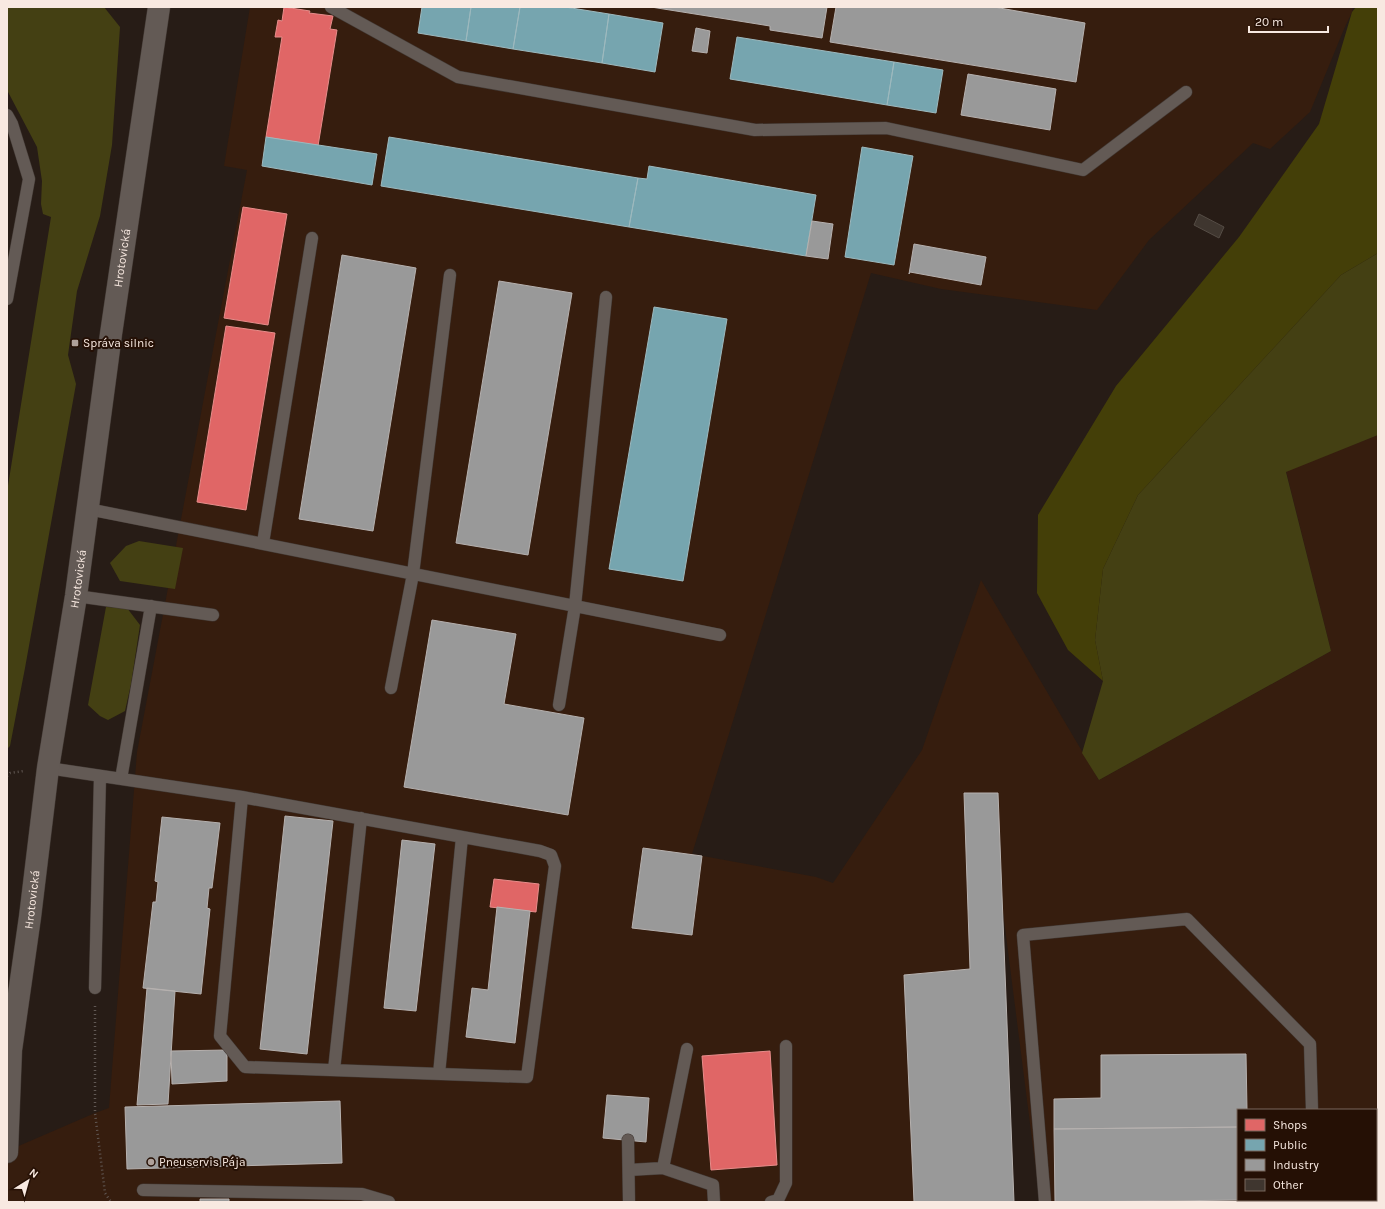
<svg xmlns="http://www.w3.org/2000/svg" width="1385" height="1209" font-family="Karla,sans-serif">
<rect width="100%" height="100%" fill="#271c16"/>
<path fill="#361d0e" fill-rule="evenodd" d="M250,7H1353L1352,12L1344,29L1310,112L1270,149L1253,143L1149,240L1097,310L941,289L871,273L692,854L816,877L833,883L922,750L981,580L1099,780L1331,651L1286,471L1378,435V1202H1040L989,802L988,1202H7V1151L95,1113L109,1108L137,752L247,170L224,166ZM1238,1110H1376V1200H1238Z"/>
<path fill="#444013" d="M7,7H104L120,27L112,145L100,216L77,291L68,355L76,384L25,668L10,746L7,749V492L51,217L43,214L41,204L42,181L37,147L7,90Z
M1378,253V435L1286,472L1331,651L1099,780L1082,753L1103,681L1095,640L1103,569L1138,495L1341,275Z
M139,541L183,548L175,589L120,581L110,563L126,546Z
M106,607L127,608L140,625L131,684L125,711L108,720L100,716L88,705Z"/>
<path fill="#443f08" d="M1356,7H1378V253L1341,275L1138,495L1103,569L1095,640L1103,681L1068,650L1037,593L1038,515L1116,386L1239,237L1319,124L1352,12Z"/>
<path fill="#e06666" stroke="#e78d8b" d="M284,7L310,11L309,13L333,16L330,29L337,30L318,146L266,137L282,37H275L278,20L282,21Z
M243,207L287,214L268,325L224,318Z
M226,326L275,333L246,510L197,502Z
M494,879L539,884L536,912L490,907Z
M770,1051L777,1165L711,1170L702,1056Z"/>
<path fill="#76a5af" stroke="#9db9be" d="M422,7H471L466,41L418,33Z
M471,7H520L513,49L466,41Z
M520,7H565L609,14L602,63L513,49Z
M609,14L663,23L655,72L602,63Z
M737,37L894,62L887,105L730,79Z
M894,62L943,70L936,113L887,105Z
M266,137L377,154L372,185L262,166Z
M389,137L638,178L629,227L381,186Z
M862,147L913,156L894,265L845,257Z
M649,166L816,195L806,256L629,227L638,178L647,179Z
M654,307L727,319L683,581L609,569Z"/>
<path fill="#999" stroke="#b6b1af" d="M651,7H827L822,38L770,30V26Z
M836,7H994L1085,23L1076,82L830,42Z
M696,28L710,31L707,53L692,51Z
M968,74L1056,89L1050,130L961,115Z
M812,221L833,224L828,259L806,256Z
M914,244L986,257L981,285L910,272L909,274Z
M342,255L416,268L373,531L299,519Z
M499,281L572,293L528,555L456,543Z
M432,620L516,634L504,704L584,718L568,815L404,787Z
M964,793H998L1014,1202H914L904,975L970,969Z
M285,816L333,821L307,1054L260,1049Z
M162,817L220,823L212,888H209L207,908L210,909L201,994L143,988L153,902H156L158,882L155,881Z
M402,840L435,844L416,1011L384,1008Z
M643,848L702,856L692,935L632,928Z
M497,907L530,911L515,1043L466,1037L472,988L488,990Z
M147,988L175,991L168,1104L137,1105Z
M227,1050V1081L172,1084L171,1051Z
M1246,1054L1247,1110H1238V1127L1054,1129V1099L1101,1098V1055Z
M607,1095L649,1098L646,1142L603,1138Z
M340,1101L342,1163L127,1169L125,1107Z
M1238,1127V1200H1248L1055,1202L1054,1129Z
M200,1199H229V1202H200Z"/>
<path fill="#3f362f" stroke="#554c45" d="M1199,214L1224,227L1219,238L1194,225Z"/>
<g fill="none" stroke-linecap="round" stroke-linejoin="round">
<defs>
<path id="lane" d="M331,7L458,77L755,130L886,128L1083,170L1186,92
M7,115L12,124L29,179L7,299
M88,509L720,635
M263,543L312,238
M76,596L213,615
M391,688L413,574L450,275
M559,705L575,606L606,297
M48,768L242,797L540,851L551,855L555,866L527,1077L245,1067L220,1036L242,797
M121,779L151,606
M95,988L100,776
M334,1070L361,818
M439,1074L462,837
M628,1140L629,1202
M663,1168L687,1049
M629,1170L663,1168L713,1185L714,1202
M143,1190L362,1194L389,1202
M1317,1200V1202
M771,1202L778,1200L786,1183V1046
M1045,1202L1023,935L1187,919L1310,1044L1312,1110"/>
<g id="secondary">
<path id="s1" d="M7,1152L11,1050L30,917L48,768L76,596L111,334L159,7"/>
</g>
</defs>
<use href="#lane" stroke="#423934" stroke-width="13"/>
<use href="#secondary" stroke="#423934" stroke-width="23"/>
<path stroke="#615854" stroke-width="2.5" stroke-dasharray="1 3" stroke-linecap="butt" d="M7,776L10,773L24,771
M95,1006V1113L105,1193L111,1202"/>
<use href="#lane" stroke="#635a55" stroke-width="12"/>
<use href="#secondary" stroke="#635a55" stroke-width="22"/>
</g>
<g fill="#afa19a" stroke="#251005" stroke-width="1.5">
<rect x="71" y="339" width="8" height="8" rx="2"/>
<circle cx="151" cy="1162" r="4"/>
</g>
<g text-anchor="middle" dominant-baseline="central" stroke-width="4" stroke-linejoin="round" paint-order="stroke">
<g font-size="12" fill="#f8e9e1" stroke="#251005">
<text stroke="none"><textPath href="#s1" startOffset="902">Hrotovická</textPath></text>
<text stroke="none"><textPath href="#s1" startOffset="578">Hrotovická</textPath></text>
<text stroke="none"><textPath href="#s1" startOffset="254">Hrotovická</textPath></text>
</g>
<g font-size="12" fill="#f8e9e1" stroke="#251005" text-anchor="start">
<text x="83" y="343">Správa silnic</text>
<text x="159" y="1162">Pneuservis Pája</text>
</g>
</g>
<rect width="1385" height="1209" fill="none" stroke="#f8e9e1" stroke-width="16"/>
<rect x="1237" y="1109" width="140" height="92" fill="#251005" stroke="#79675d"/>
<rect x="1245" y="1119" width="20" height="12" fill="#e06666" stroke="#79675d"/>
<text x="1273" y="1129" font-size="12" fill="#f8e9e1">Shops</text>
<rect x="1245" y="1139" width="20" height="12" fill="#76a5af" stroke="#79675d"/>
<text x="1273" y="1149" font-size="12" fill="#f8e9e1">Public</text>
<rect x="1245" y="1159" width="20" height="12" fill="#999999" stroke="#79675d"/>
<text x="1273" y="1169" font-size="12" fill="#f8e9e1">Industry</text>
<rect x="1245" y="1179" width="20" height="12" fill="#3f362f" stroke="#79675d"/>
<text x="1273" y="1189" font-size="12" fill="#f8e9e1">Other</text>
<g transform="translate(28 1181) rotate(37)" stroke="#251005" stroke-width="3" paint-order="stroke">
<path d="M0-3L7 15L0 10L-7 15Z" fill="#f8e9e1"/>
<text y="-6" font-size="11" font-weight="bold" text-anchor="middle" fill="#f8e9e1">N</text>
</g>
<path d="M1249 26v6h79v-6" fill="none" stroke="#f8e9e1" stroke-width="2"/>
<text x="1255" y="26" font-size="12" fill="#f8e9e1" stroke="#251005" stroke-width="3" paint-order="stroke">20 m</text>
</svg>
